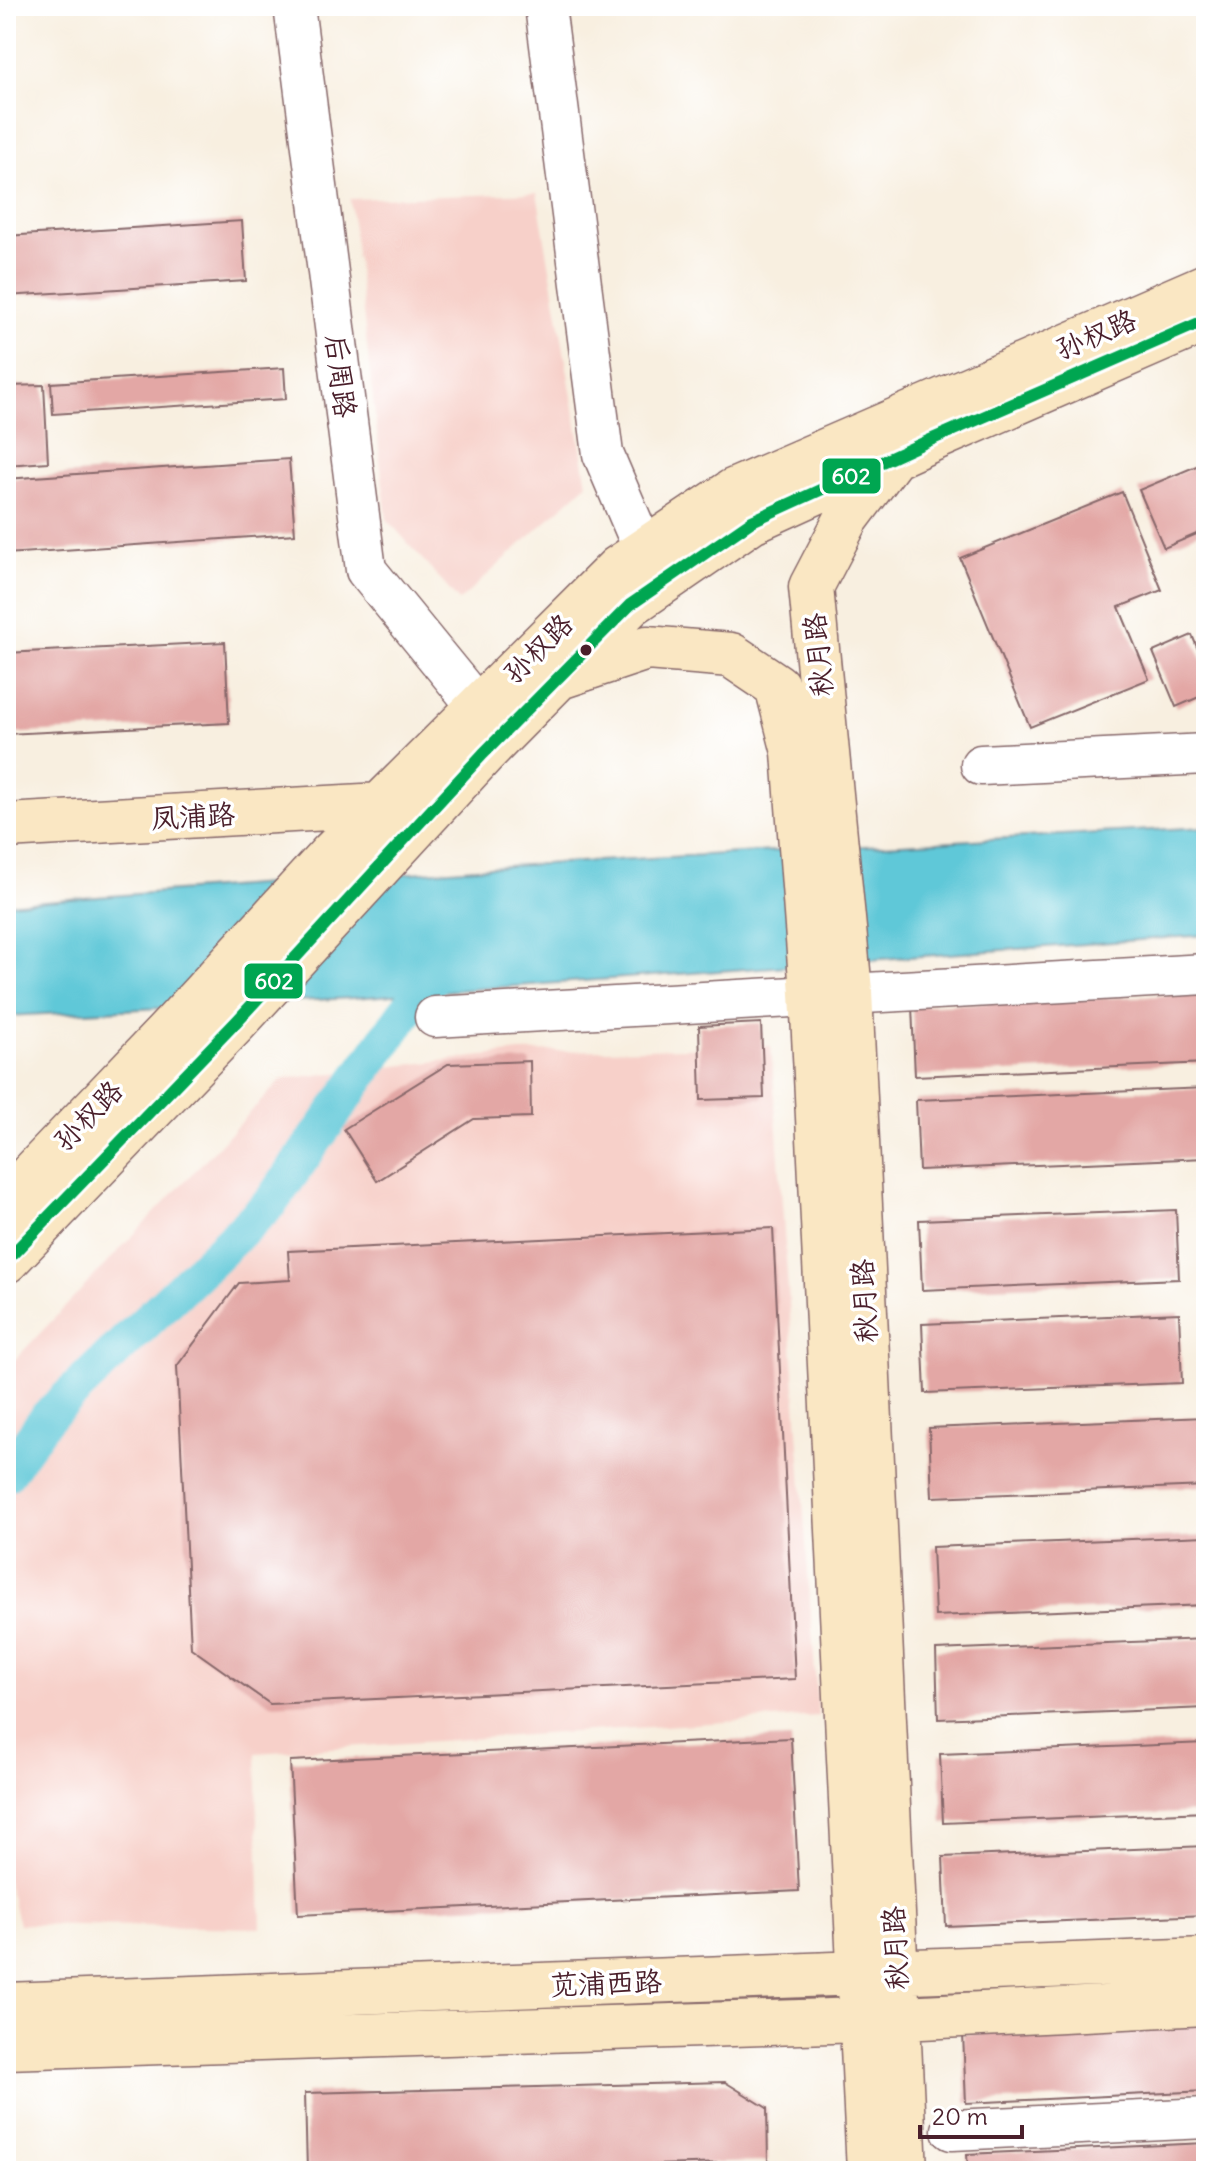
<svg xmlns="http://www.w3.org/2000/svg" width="1212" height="2177" font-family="Delius,'LXGW WenKai TC',sans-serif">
<rect width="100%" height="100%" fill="#fff"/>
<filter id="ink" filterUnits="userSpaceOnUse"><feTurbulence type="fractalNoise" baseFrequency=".0125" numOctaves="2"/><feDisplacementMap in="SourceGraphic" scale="16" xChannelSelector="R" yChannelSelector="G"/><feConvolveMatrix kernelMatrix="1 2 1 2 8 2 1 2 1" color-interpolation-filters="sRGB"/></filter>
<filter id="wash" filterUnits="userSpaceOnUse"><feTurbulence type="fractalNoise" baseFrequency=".006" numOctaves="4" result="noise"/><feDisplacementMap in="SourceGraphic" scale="32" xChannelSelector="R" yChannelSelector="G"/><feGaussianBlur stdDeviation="1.8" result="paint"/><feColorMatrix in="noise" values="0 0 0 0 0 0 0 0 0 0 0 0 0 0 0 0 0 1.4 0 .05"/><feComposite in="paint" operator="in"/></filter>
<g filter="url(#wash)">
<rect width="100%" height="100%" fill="#f8efe0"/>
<path fill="#f7d0c9" d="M537,193L587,484L459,601L387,519L350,199Z
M771,1046L818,1716L256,1753L261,1928L19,1924L6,1878V1369L282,1079L520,1052Z"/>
<path fill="#5ec8d8" stroke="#547482" stroke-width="2" d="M1206,827V935L353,998L6,1016V904L490,867Z"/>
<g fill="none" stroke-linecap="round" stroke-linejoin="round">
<path stroke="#5ec8d8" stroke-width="36" d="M6,1474L47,1417L271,1202L404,1014L450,955"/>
</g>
<g id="blocks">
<path fill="#e3a7a5" d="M242,221L246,281L6,296V236Z
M284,368L286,399L53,414L51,383Z
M44,385L48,462L6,465V386Z
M289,459L295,534L6,554V479Z
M1206,462V530L1164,548L1139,490Z
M1122,492L1162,590L1119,607L1149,679L1030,727L960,558Z
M1192,635L1206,669V694L1176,707L1153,652Z
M225,642L229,723L6,734V653Z
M1206,994V1063L915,1076L912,1006Z
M761,1023L764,1098L701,1100L699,1026Z
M530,1061L531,1117L474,1119L377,1181L344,1129L448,1064Z
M1206,1088V1158L919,1170L916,1100Z
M1176,1210L1179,1279L922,1290L919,1220Z
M773,1228L795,1679L270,1704L191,1648L177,1366L239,1283L290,1280L288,1251Z
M1179,1313L1182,1383L925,1393L922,1324Z
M1206,1417V1486L932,1497L929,1428Z
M1206,1536V1605L935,1616L932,1547Z
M1206,1639V1708L938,1719L936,1650Z
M791,1738L799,1891L298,1915L290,1761Z
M1206,1743V1812L943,1823L940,1754Z
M1206,1846V1915L946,1926L943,1857Z
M1206,2023V2091L966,2103L963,2034Z
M725,2082L767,2108L768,2162L423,2171H307L305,2093Z
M1206,2143V2171H968L967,2154Z"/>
</g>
</g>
<g filter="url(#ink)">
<use href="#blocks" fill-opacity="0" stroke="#87686a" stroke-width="2"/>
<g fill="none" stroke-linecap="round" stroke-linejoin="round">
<defs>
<path id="street" d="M294,6L366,570L478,707
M545,6L603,454L644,550
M981,765L1206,754
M435,1017L1206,974
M952,2130L1206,2118"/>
<path id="secondary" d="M893,457L847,518L811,587L850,991L905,2171
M560,677L647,648L731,655L777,686L794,752L812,993L869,2171
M6,826L381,805
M6,1201L173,1026L332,853L618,568L733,491L1206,286
M6,1261L237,1021L483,754L630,605L752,521L928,441L1206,320
M6,2005L1206,1960
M6,2047L862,2020L1206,2003"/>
</defs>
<use href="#street" stroke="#87686a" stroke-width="43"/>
<use href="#secondary" stroke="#87686a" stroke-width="47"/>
<use href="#street" stroke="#fff" stroke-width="40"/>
<use href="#secondary" stroke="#fae7c3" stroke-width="44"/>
<defs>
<path id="bus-1" d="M6,1261L237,1021L483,754L630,605L752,521L928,441L1206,320"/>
</defs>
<use href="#bus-1" stroke="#fff" stroke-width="18"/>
<use href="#bus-1" stroke="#00a651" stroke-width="12"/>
</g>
</g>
<circle fill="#4a1f2b" stroke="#fff" stroke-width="3" cx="586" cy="650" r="7"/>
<g text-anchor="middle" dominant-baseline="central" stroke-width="7" stroke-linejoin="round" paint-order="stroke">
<g font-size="28" fill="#4a1f2b" stroke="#fff">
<text transform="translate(1096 334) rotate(-23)">孙权路</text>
<text transform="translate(341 376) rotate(83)">后周路</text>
<text transform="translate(538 648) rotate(-45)">孙权路</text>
<text transform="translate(818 655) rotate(-96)">秋月路</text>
<text transform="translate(193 816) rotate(-3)">凤浦路</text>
<text transform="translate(88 1115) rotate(-46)">孙权路</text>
<text transform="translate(864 1301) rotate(-93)">秋月路</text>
<text transform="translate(895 1948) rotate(-93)">秋月路</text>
<text transform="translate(606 1983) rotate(-2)">苋浦西路</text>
</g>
</g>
<g stroke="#fff" stroke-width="3">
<rect x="821" y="457" width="61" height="38" rx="8" fill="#00a651"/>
<rect x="243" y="962" width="61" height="38" rx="8" fill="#00a651"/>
</g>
<g font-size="22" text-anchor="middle" font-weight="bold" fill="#fff">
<text x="851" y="484">602</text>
<text x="274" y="989">602</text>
</g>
<rect width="1212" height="2177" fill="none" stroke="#fff" stroke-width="32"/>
<path d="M920 2125v12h102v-12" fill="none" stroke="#4a1f2b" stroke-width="4"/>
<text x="932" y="2125" font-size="24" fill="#4a1f2b" stroke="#ffffff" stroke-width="6" paint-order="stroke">20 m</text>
</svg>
